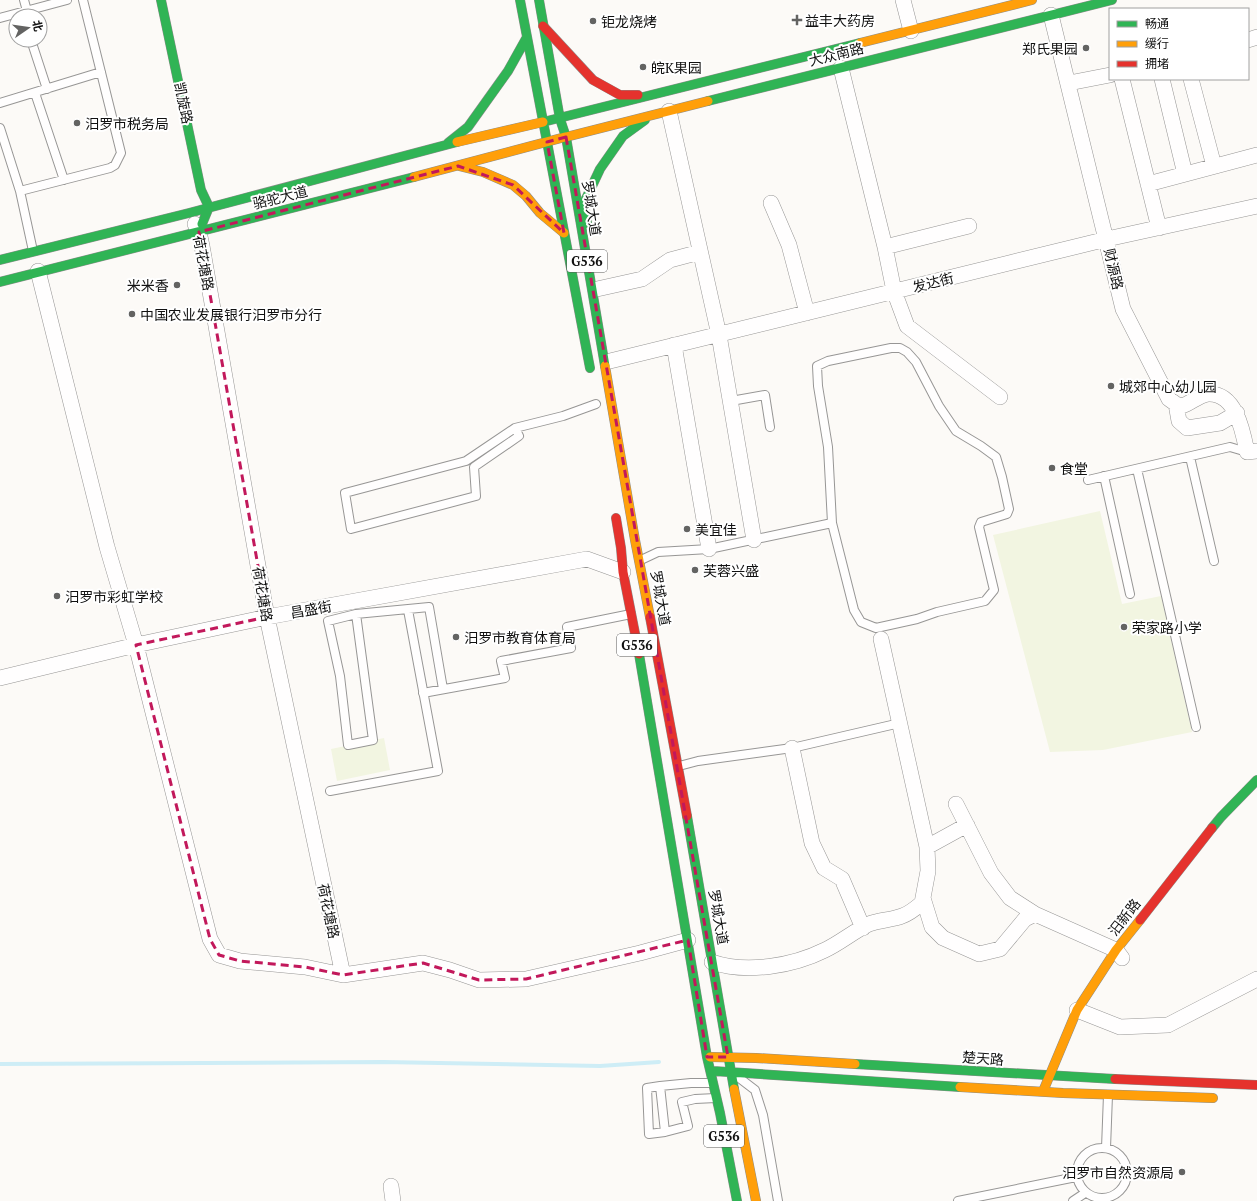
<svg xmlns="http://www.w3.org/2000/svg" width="1257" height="1201" font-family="'PT Serif','Noto Sans SC',serif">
<rect width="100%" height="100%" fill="#fcfaf7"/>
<path fill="#f2f5e1" d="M1100,511L1122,604L1161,596L1192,732L1103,750L1050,752L993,535Z
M384,738L390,770L337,781L331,749Z"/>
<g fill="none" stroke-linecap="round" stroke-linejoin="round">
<path stroke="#ceedf6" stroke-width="4" d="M0,1064L383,1062L600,1066L659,1062"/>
<defs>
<path id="lane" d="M24,0L27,11
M0,18L67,0
M31,40L47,89
M35,93L64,180
M0,103L101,72
M0,128L20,191
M33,251L20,191L110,168L115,165L121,153L83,0
M891,348H900L907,352L916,362L939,406L956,431L981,446L996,457L1002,477L1009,509L1007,514L981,522L979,527L994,590L985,601L937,612L917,619L876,628L861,622L854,610L832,523L828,447L818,386L817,366L828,361Z
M731,401L765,395L770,427
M515,428L519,436L474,467L476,496L351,529L345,493L466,461L515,428L563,416L596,404
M1190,457L1214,561
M1137,469L1196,727
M1104,476L1130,594
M1088,480L1230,447L1247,452
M641,560L658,552L709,549L832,523
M356,614L373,740L348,745L340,676L328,621L356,614L429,607L443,689
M423,693L505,678L501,661L571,648L567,627L631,614
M679,766L698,761L792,748L900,723
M330,791L438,771L408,610
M738,1077L755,1090L763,1115L778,1201
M711,1083H691L660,1086L665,1132L688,1126L682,1102L695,1099L716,1098
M660,1086L647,1088L649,1134L665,1132
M1077 1173a25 25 0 1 1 50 0a25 25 0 1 1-50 0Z
M1106,1148L1108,1095
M958,1201L1076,1177
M1073,1201L1085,1193"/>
<path id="street" d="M903,0L911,31
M1051,15L1123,309L1169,399L1176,404L1182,406C1191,403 1199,395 1208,394C1236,392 1243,432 1247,452L1257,451
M1248,40L1257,37
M841,68L885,247L894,291L907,326L1000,397
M1122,79L1159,228
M1162,79L1185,174
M1191,79L1214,166
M1069,83L1110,75
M669,111L719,335L754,540
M1148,184L1257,155
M771,203L789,245L807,313
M195,224L199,232L202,246L267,617L343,975
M885,247L969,226
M38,271L107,547L136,645L210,939L219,955L240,961L305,967L343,975L423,963L450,970L479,980L526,979L640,953L688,940
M597,289L642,279L670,260L700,252
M674,345L709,549
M610,361L1107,239L1257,206
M1176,404L1179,421L1187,428L1220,423L1237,413
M0,678L136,645L267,617L587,559L623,572
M792,748L812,843L824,868L842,879L863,928
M956,804L991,873L1010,898L1035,914
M927,847L967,825
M923,898L932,927L943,938L979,954L1000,949L1025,919L1035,914L1116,950L1122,958
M712,962C746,974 793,966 825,950C840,943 854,931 869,924C879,920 892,920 902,916C909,914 916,908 922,903L928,871L927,847L881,639
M1077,1010L1120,1027L1168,1025L1257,979
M391,1186L393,1201"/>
<path id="fast" d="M161,0L201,190L209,207L202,224
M520,0L590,368
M539,0L560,119L566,137L605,366
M708,101L1112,0
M543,122L860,43
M448,143L468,127L508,71L527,37
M587,223L584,203L600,169L623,136L645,120
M0,260L189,213L457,142
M0,282L414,177
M639,654L707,1057L720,1113L737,1201
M687,816L734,1089
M1212,828L1221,817L1257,780
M855,1064L1115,1079
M713,1071L960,1087"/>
<path id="slow" d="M860,43L1032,0
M566,137L708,101
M457,142L543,122
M459,166L483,172L513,185L526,196L540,213L564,233
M414,177L565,137
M605,366L635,540L650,617
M710,1057L756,1058L855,1064
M960,1087L1063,1093L1213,1098
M734,1089L756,1201
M1044,1089L1077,1010L1116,950L1140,920"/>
<path id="jam" d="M543,26L593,80L620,95H638
M616,518L621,548L623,572L639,654
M650,617L687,816
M1140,920L1212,828
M1115,1079L1257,1085"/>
</defs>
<use href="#lane" stroke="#979695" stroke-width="10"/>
<use href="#street" stroke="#979695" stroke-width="16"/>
<use href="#fast" stroke="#8d8d8b" stroke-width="10"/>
<use href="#slow" stroke="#8d8d8b" stroke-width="10"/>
<use href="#jam" stroke="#8d8d8b" stroke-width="10"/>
<use href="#lane" stroke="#fffefe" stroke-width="8"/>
<use href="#street" stroke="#fffefe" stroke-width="15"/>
<use href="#fast" stroke="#30b455" stroke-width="9"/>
<use href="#slow" stroke="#ff9f0a" stroke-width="9"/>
<use href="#jam" stroke="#e5322d" stroke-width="9"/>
</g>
<path fill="none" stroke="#c2185b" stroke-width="3" stroke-dasharray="8 5" stroke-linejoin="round" d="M566,137L728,1057H707L688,940L526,979L479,980L423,963L343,975L305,967L240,961L219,955L210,939L136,645L267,617L199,232L458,166L513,185L564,233L547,142Z"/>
<g fill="#636362" stroke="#fff" stroke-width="1.5">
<path d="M795 14h4v4h4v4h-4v4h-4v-4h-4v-4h4z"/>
<circle cx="593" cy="21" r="4"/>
<circle cx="1086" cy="48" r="4"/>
<circle cx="643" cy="67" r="4"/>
<circle cx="77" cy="123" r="4"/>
<circle cx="177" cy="285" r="4"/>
<circle cx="132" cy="314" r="4"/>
<circle cx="1111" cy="386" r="4"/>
<circle cx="1052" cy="468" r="4"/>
<circle cx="687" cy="529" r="4"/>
<circle cx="695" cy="570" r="4"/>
<circle cx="57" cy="596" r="4"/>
<circle cx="1124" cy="627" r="4"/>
<circle cx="456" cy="637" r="4"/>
<circle cx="1182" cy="1172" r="4"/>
</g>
<g text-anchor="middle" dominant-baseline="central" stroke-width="4" stroke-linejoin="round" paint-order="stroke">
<g fill="#fff" stroke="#585858" stroke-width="1">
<rect x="567" y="250" width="40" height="22" rx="3"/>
<rect x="617" y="634" width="40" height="22" rx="3"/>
<rect x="704" y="1125" width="40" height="22" rx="3"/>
</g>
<g font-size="13" font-weight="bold" fill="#111">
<text x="587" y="261">G536</text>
<text x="637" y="645">G536</text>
<text x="724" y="1136">G536</text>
</g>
<g font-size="14" fill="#111" stroke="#fff" text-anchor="start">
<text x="805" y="20">益丰大药房</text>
<text x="601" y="21">钜龙烧烤</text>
<text x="1078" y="48" text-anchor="end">郑氏果园</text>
<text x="651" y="67">皖K果园</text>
<text x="85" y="123">汨罗市税务局</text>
<text x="169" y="285" text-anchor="end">米米香</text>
<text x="140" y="314">中国农业发展银行汨罗市分行</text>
<text x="1119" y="386">城郊中心幼儿园</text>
<text x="1060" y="468">食堂</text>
<text x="695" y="529">美宜佳</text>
<text x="703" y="570">芙蓉兴盛</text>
<text x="65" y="596">汨罗市彩虹学校</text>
<text x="1132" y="627">荣家路小学</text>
<text x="464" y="637">汨罗市教育体育局</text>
<text x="1174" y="1172" text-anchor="end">汨罗市自然资源局</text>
</g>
<g font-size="14" fill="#111" stroke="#fff">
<text transform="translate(836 54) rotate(-14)">大众南路</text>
<text transform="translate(184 103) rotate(78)">凯旋路</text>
<text transform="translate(280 197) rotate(-14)">骆驼大道</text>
<text transform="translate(592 208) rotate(81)">罗城大道</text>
<text transform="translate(204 263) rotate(79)">荷花塘路</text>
<text transform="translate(1114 269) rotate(77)">财源路</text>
<text transform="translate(933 282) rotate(-14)">发达街</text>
<text transform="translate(263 594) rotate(80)">荷花塘路</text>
<text transform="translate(661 598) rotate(80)">罗城大道</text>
<text transform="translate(311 609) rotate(-10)">昌盛街</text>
<text transform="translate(329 911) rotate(78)">荷花塘路</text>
<text transform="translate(719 917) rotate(80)">罗城大道</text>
<text transform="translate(1124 917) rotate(-52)">汨新路</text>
<text transform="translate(983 1058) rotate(4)">楚天路</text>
</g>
</g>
<rect x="1109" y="8" width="140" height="72" fill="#ffffff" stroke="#a0a0a0"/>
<rect x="1117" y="21" width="20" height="6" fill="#30b455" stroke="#a0a0a0"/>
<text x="1145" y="28" font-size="12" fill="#111111">畅通</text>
<rect x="1117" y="41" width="20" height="6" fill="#ff9f0a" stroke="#a0a0a0"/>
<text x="1145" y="48" font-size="12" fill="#111111">缓行</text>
<rect x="1117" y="61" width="20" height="6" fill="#e5322d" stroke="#a0a0a0"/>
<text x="1145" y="68" font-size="12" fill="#111111">拥堵</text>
<g transform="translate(28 28) rotate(77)"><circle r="19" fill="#ffffff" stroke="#a0a0a0"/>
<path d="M0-3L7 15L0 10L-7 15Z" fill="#636362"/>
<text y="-6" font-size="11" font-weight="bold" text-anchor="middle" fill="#111111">北</text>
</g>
</svg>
